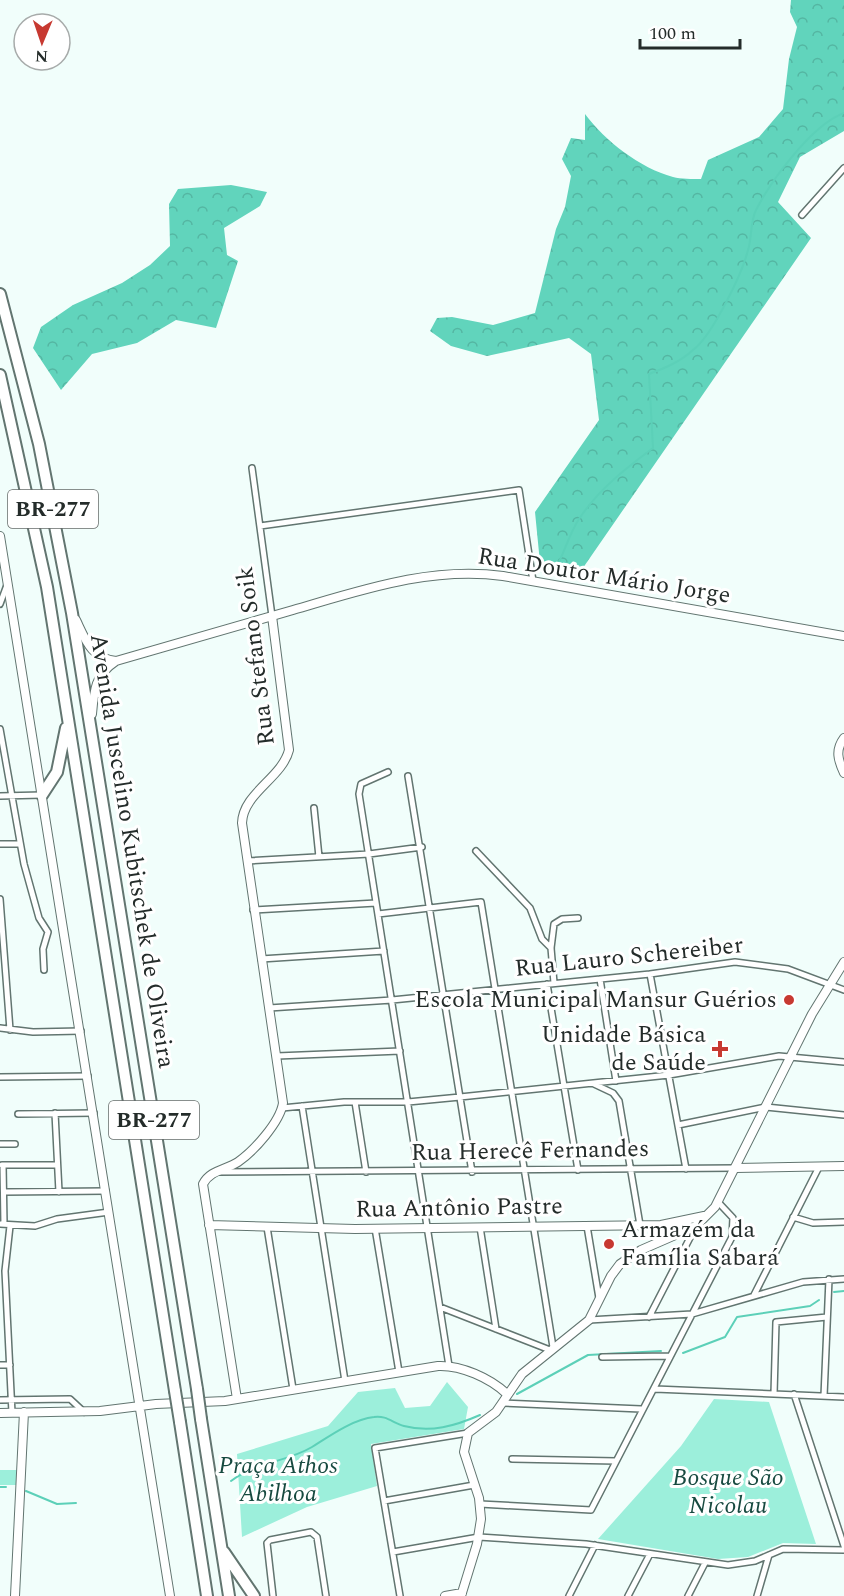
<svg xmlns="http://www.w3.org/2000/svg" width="844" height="1596" font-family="Spectral,serif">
<defs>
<pattern id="forest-crowns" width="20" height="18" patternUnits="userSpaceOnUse" patternTransform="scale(1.5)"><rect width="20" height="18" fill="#61d4bc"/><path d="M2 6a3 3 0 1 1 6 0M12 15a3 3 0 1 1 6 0" fill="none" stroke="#54b6a2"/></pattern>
</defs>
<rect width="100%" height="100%" fill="#f1fefb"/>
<path fill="url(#forest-crowns)" d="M791,0H844V131L800,157L778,202L811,238L576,578L541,573L535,512L599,420L591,354L569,338L487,356L451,346L430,331L437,318L452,317L493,325L535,313L556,229L565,207L571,176L562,159L571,138L585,140V114C605,141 640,168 673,177C681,179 692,179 701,179L708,160L759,137L783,109L789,59L797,27L790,12Z
M231,185L267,192L260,206L224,228L227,255L238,261L216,328L176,320L137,343L92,354L61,390L33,348L41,327L73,305L122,283L150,265L170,246L169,204L178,189Z"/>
<path fill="#9cefdb" d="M447,1382L468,1407L464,1429L371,1444L377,1486L307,1507L242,1537L237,1454L328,1426L358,1392L395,1388L405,1408L430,1406Z
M714,1399L769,1402L816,1544L783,1543L748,1557L718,1559L598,1539L681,1446Z
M0,1470H17L16,1485H0Z"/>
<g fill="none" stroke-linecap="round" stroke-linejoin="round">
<path stroke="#5cd0b8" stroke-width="2" d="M555,570C564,554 569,534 579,519C599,489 625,469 653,448L649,374C665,368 680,362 693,350C712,336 742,274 748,250C752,238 750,222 756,210C772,179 812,125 844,113
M834,1292L844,1291
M683,1353L725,1337L737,1317L810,1306L819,1300
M517,1394L588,1355L661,1351
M231,1481C256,1462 287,1462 312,1447C328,1437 353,1419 374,1417C386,1415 393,1423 404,1426C431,1433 455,1426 480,1415
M0,1487H6
M26,1491L57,1504L76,1503"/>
<defs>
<path id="street" d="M802,215L844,168
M252,468L272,616
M260,526L519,490L533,581
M0,604L7,585
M0,729L24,864L39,918L48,932L43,949L44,970
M388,772L361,784L359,794L449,1366
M408,776L472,1172
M0,796L42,795
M314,808L319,857
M0,844H20
M476,851L530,908L542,939L551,948
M247,861L369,854L422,847
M0,899L10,1030
M253,910L376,903
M378,914L481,902L553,1347
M261,959L384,951
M650,974L686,1169
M600,979L616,1081
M554,983L551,948L554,924L562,919L578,918
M547,984L578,1170
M269,1008L392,1000L650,974L735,962L788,969L844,990
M0,1028L33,1032L81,1031
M277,1056L400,1051
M0,1077L88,1076
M594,1084L613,1093L619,1101L640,1225
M355,1102L366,1172
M302,1106L345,1381
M282,1108L344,1102H408L460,1097L669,1075L779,1056L844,1062
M55,1113L59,1192
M18,1114L94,1113
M678,1125L766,1107L844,1115
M0,1144H15
M2,1165H57
M3,1165L4,1224
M218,1172L736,1168
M4,1192L106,1191
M793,1217L813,1223L844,1222
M0,1224L35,1226L57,1219L109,1212
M10,1226L5,1271L12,1413
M587,1226L599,1298
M267,1227L293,1389
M480,1227L496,1329
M375,1228L399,1372
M754,1295L819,1167
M440,1307L550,1350
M649,1317L695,1228
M589,1320L692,1314L803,1282L844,1279
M602,1357L670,1356
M0,1365H10
M655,1389L844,1397
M774,1394L776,1322L827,1317
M794,1394L844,1546
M824,1396L829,1279
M0,1400L70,1399L84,1412
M503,1403L641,1409
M512,1459L616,1461
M384,1501L474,1485
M480,1504L591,1510L732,1237L733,1218L718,1202
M393,1552L479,1537L586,1544L728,1565L755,1561L783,1549L844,1550
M273,1596L267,1543L270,1540L311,1532L317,1537L326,1596
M400,1596L375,1448L468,1433
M569,1596L595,1545
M628,1596L650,1554
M688,1596L705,1563
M757,1596L769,1555"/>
<path id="secondary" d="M0,536L170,1596
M76,620C86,641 91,658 116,661
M92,714C94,690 95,675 116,661C175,644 234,627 293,610C362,590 431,566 503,576L844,636
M844,738C835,750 838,760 844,773
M736,1168L844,1166
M209,1225L355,1229L661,1225L704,1216
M237,1399L203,1184C210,1170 226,1170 238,1162C254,1151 280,1122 283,1103L242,823C243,793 282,778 289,750L272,616
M0,1413L100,1411L156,1404L225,1401L438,1366C461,1365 490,1378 507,1394
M15,1596L24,1412
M445,1596L462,1593
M461,1596L477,1544L481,1519L479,1498L464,1452L468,1433L496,1412L522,1374L589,1320L611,1276L620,1264L641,1250L696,1226L715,1207L812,1014L844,962"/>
<path id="highway" d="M0,294L39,444L72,613L197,1389
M0,375L47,587L175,1391
M42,795L57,772L66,728
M201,1419L229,1596
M180,1422L207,1596
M224,1552L254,1596"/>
</defs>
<use href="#street" stroke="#627570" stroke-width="8"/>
<use href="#secondary" stroke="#627570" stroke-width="10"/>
<use href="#highway" stroke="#627570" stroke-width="14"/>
<use href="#street" stroke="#fff" stroke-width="5"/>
<use href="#secondary" stroke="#fff" stroke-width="8"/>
<use href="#highway" stroke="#fff" stroke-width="10"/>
<defs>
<path id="highway-bridge" d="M197,1389L201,1419
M175,1391L180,1422"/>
</defs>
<use href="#highway-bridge" stroke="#627570" stroke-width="14" stroke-linecap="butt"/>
<use href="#highway-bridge" stroke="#fff" stroke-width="10"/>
</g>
<g fill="#c73931" stroke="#fff" stroke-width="2">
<circle cx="789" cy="1000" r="6"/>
<path d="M717 1040h6v6h6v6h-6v6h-6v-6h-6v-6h6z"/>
<circle cx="609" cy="1244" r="6"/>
</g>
<g text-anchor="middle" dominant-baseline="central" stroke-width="6" stroke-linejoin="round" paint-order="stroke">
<g fill="#fff" stroke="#666b6a" stroke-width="1.5">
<rect x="8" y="490" width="90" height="38" rx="4.5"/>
<rect x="109" y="1101" width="90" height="38" rx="4.5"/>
</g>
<g font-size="22" font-weight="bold" fill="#242c2a">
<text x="53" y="509">BR-277</text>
<text x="154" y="1120">BR-277</text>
</g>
<g font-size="24" fill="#242c2a" stroke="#fff">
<text transform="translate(604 576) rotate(9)">Rua Doutor Mário Jorge</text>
<text transform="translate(256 656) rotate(-97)">Rua Stefano Soik</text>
<text transform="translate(132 851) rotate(81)">Avenida Juscelino Kubitschek de Oliveira</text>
<text transform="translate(629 957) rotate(-6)">Rua Lauro Schereiber</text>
<text transform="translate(530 1151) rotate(-1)">Rua Herecê Fernandes</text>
<text transform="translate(459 1208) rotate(-1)">Rua Antônio Pastre</text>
</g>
<g font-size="24" fill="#242c2a" stroke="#fff" text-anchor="end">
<text x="777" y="1000">Escola Municipal Mansur Guérios</text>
<text x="706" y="1035">Unidade Básica<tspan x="706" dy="28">de Saúde</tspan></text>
<text x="621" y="1230" text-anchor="start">Armazém da<tspan x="621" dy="28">Família Sabará</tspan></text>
</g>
<g font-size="24" font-style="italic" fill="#174a40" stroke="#fff">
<text x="278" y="1466">Praça Athos<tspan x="278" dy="28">Abilhoa</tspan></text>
<text x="728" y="1478">Bosque São<tspan x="728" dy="28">Nicolau</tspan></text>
</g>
</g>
<g transform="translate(42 42) rotate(182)"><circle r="28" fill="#ffffff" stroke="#a7abaa" stroke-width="1.5"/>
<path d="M0-4.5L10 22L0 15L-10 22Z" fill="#c73931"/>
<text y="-9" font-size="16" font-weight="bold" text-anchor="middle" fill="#242c2a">N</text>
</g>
<path d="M640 39v9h100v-9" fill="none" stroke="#242c2a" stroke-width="3"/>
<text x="649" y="39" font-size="18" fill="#242c2a" stroke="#ffffff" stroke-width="4.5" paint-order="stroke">100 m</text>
</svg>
